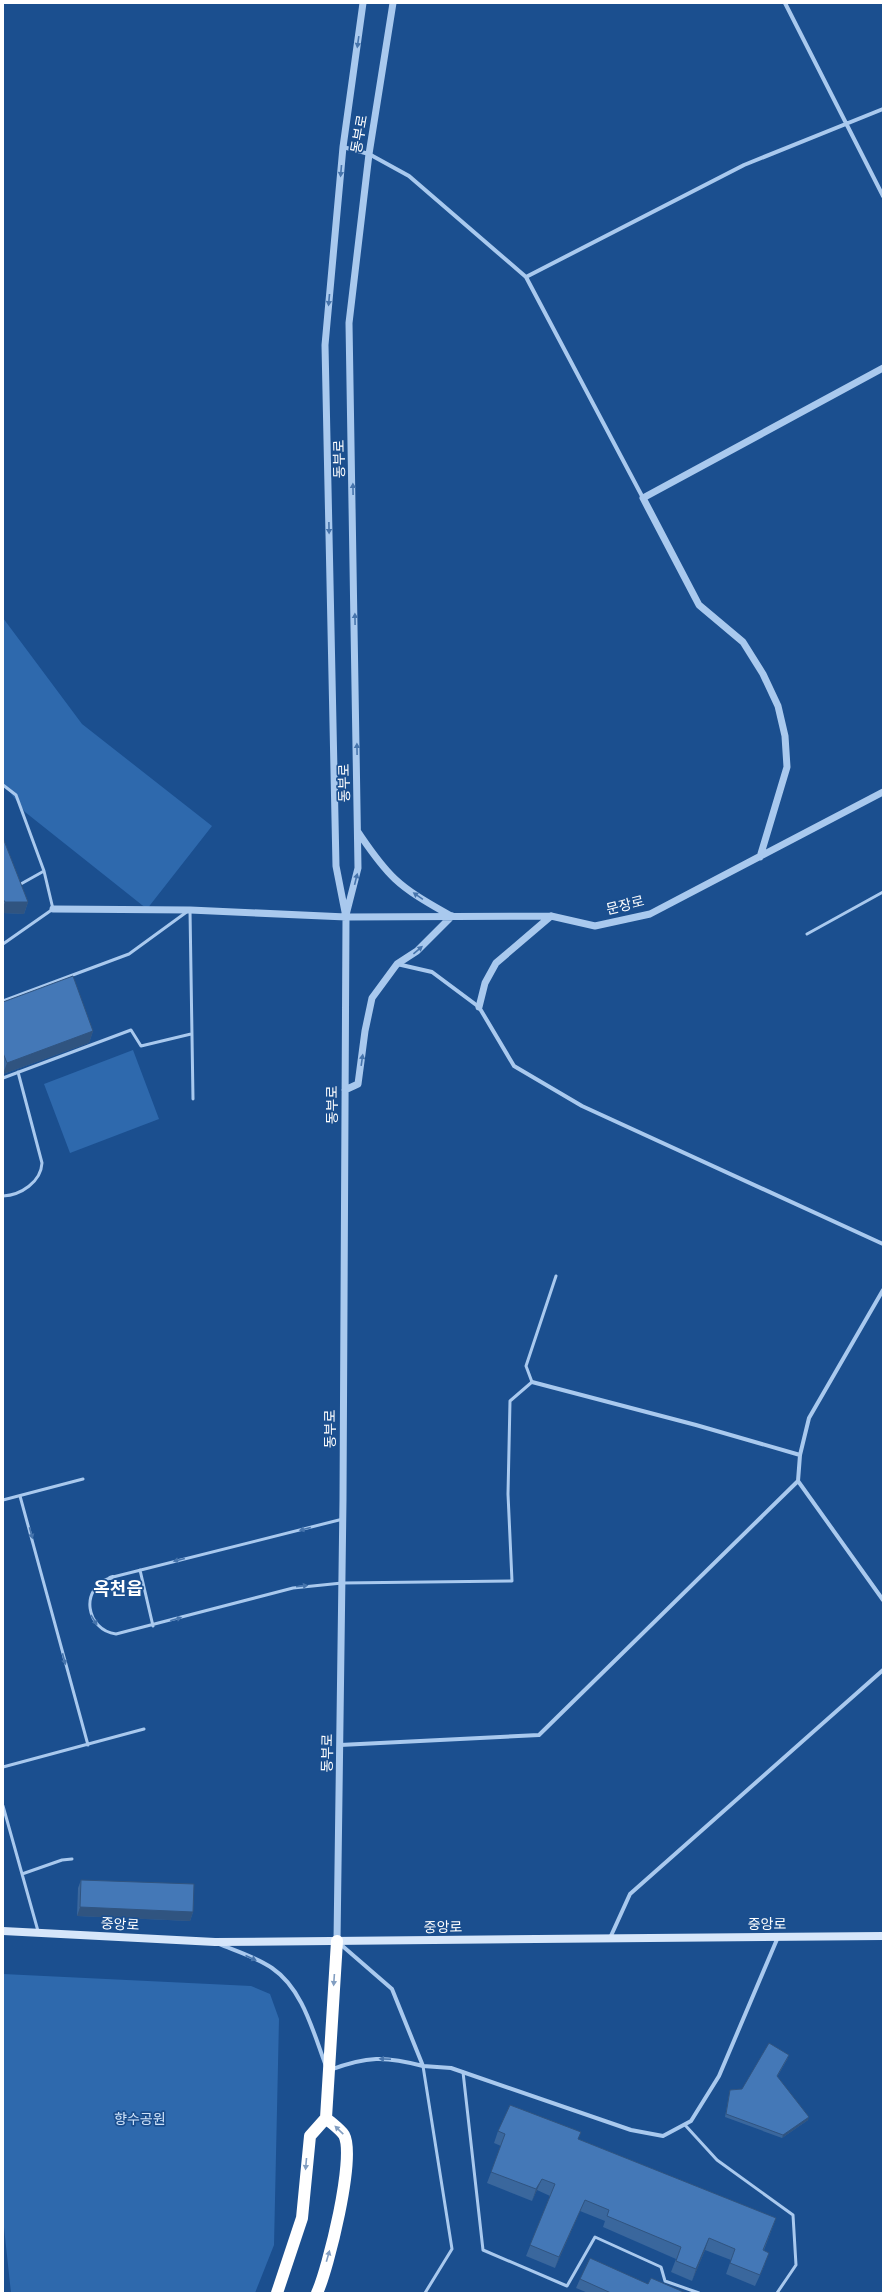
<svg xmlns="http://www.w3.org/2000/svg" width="886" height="2296" font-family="Helvetica,'Noto Sans KR',sans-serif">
<rect width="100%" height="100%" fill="#1b4f8f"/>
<path fill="#2e69ad" d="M3,618L82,724L212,826L147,909L25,812L3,783Z
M133,1050L159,1119L70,1153L44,1084Z
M3,1974L251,1986L270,1994L279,2019L274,2245L255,2293H11L3,2218Z"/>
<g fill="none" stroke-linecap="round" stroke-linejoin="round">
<path stroke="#a9c9ee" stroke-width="3" d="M3,785L16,795L44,871L53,909L3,944
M19,885L44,871
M190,910L193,1099
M807,934L883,892
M3,1001L129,954L188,911
M3,1078L131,1030L141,1046L191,1034
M3,1196C21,1195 41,1182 42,1163L18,1072
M20,1496L88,1745
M3,1500L83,1479
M140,1570L153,1626
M113,1577L343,1519
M110,1578C79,1588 86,1630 116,1634L293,1588L342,1583L512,1581L508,1494L510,1401L532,1382L526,1366L556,1276
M3,1767L144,1729
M3,1806L38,1931
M22,1874L62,1860L72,1859
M423,2066L452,2249L425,2293
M463,2072L483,2250L567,2286L595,2237L661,2267L665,2281L699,2293
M685,2125L717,2160L793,2215L796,2265L777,2293"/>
<path stroke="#a9c9ee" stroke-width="4" d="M785,3L883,196
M343,147L369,154L409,176L526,277L643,498
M526,277L744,165L883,109
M397,964L432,972L479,1007L514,1066L582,1106L883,1244
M883,1290L809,1418L800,1455L798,1481L883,1600
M532,1382L696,1425L800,1455
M110,1578L113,1577
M340,1745L539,1735L798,1481
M610,1938L630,1894L883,1670
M339,1943L392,1989L423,2066L451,2068L631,2130L663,2136L691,2121L719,2076L778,1937
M219,1944C236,1951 256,1957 272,1968C303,1989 313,2032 326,2066
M330,2070C367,2056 385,2056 423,2066"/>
<path stroke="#a9c9ee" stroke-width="7" d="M358,832C369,848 380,865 395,879C411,894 432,905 451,916
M760,857L787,767L785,736L778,706L763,674L743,642L699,605L643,498L883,368
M53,909L190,910L346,917L551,916L595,926L650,914L883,792
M346,915L358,868L349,323L369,154L393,3
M479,1007L485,983L496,963L551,916
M345,1090L358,1084L365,1031L372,998L397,964L417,951L452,916
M337,1941L343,1500L346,917L336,866L325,345L343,147L363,3"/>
<path stroke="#d6e6fa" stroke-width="8" d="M3,1931L215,1942L883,1936"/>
<path stroke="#fff" stroke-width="12" d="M277,2293L302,2218L310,2136L326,2118L337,1941
M317,2293C328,2269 356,2157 344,2135C340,2129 331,2123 326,2118"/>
</g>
<path fill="#3a679d" d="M3,838L28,902L24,914L3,913Z
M3,1002L93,1031L89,1043L3,1074Z
M81,1880L193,1912L190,1921L77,1916L78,1888Z
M788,2058L777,2077L808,2120L782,2138L725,2117L730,2090L742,2089Z
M498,2131L578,2139L776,2218L764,2250L765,2264L755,2286L726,2274L731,2260L705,2250L692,2281L671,2272L676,2259L603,2227L605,2221L580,2211L555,2268L526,2256L550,2196L537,2190L532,2201L487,2183L501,2146L494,2143Z
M580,2279L648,2284L686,2293H588L576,2288Z"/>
<path fill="#305480" d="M5,902H28L24,914L3,913V907Z
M93,1031L89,1043L3,1074L7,1063Z
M80,1907L193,1912L190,1921L77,1916Z
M809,2117L808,2120L782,2138L783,2135Z
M542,2179L532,2201L536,2189Z
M585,2200L580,2211L555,2268L559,2257Z
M709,2238L705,2250L692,2281L696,2269Z"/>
<path fill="#4478b7" stroke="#305480" d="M3,838L28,902H5L3,899Z
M73,976L93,1031L7,1063L3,1053V1002Z
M81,1880L194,1884L193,1912L80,1907Z
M769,2043L789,2055L777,2076L809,2117L783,2135L726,2114L730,2090L742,2089Z
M510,2105L581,2132L578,2139L776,2218L763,2250L769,2253L760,2275L730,2263L735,2249L709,2238L696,2269L676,2261L681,2247L607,2216L609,2210L585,2200L559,2257L530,2245L555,2184L542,2179L536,2189L491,2172L505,2134L498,2131Z
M590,2258L648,2284L651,2278L686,2293H611L580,2279Z"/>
<defs><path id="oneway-solid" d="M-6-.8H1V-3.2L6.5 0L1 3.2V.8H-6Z"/></defs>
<g fill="#4674ac">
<use href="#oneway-solid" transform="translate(358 42) rotate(98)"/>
<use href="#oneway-solid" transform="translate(341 171) rotate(95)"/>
<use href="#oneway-solid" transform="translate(329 300) rotate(95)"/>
<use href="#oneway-solid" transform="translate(353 489) rotate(-91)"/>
<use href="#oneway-solid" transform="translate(329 528) rotate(89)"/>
<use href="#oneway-solid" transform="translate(355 619) rotate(-91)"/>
<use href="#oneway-solid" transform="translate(357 749) rotate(-91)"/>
<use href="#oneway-solid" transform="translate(356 879) rotate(-76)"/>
<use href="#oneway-solid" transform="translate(418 896) rotate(-145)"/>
<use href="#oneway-solid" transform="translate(418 950) rotate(-40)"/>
<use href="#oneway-solid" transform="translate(362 1060) rotate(-82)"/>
<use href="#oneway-solid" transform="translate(305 1529) rotate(166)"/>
<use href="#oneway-solid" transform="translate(31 1533) rotate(75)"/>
<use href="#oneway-solid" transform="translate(179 1560) rotate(166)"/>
<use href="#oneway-solid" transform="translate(302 1586) rotate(-7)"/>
<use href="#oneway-solid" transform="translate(176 1619) rotate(-16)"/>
<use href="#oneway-solid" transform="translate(94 1620) rotate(58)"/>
<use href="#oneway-solid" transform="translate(64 1659) rotate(75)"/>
<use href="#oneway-solid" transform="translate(251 1958) rotate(24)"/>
<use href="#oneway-solid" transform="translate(385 2059) rotate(-177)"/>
</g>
<g fill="#829ec1">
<use href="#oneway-solid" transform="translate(334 1980) rotate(94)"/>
<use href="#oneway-solid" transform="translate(339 2130) rotate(-136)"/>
<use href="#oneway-solid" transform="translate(306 2164) rotate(95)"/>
<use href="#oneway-solid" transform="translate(328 2256) rotate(-74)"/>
</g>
<g text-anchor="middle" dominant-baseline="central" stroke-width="3.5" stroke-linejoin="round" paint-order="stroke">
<g font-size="14" fill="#fff" stroke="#1b4f8f">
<text transform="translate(359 134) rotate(-80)">동부로</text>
<text transform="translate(339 459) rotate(-91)">동부로</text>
<text transform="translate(344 783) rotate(-91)">동부로</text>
<text transform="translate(625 905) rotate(-14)">문장로</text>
<text transform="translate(332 1105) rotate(-90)">동부로</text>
<text transform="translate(330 1429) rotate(-90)">동부로</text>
<text transform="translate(327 1753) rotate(-89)">동부로</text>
<text transform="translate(120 1924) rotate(3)">중앙로</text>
<text x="767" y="1924">중앙로</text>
<text transform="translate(443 1927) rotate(-1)">중앙로</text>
</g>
<g font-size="14" fill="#cfe3fa" stroke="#1b4f8f">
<text x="140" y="2119">향수공원</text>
</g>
<g font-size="18" font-weight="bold" fill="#fff" stroke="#1b4f8f">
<text x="118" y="1589">옥천읍</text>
</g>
</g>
<rect width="886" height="2296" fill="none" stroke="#ffffff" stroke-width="8"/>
</svg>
